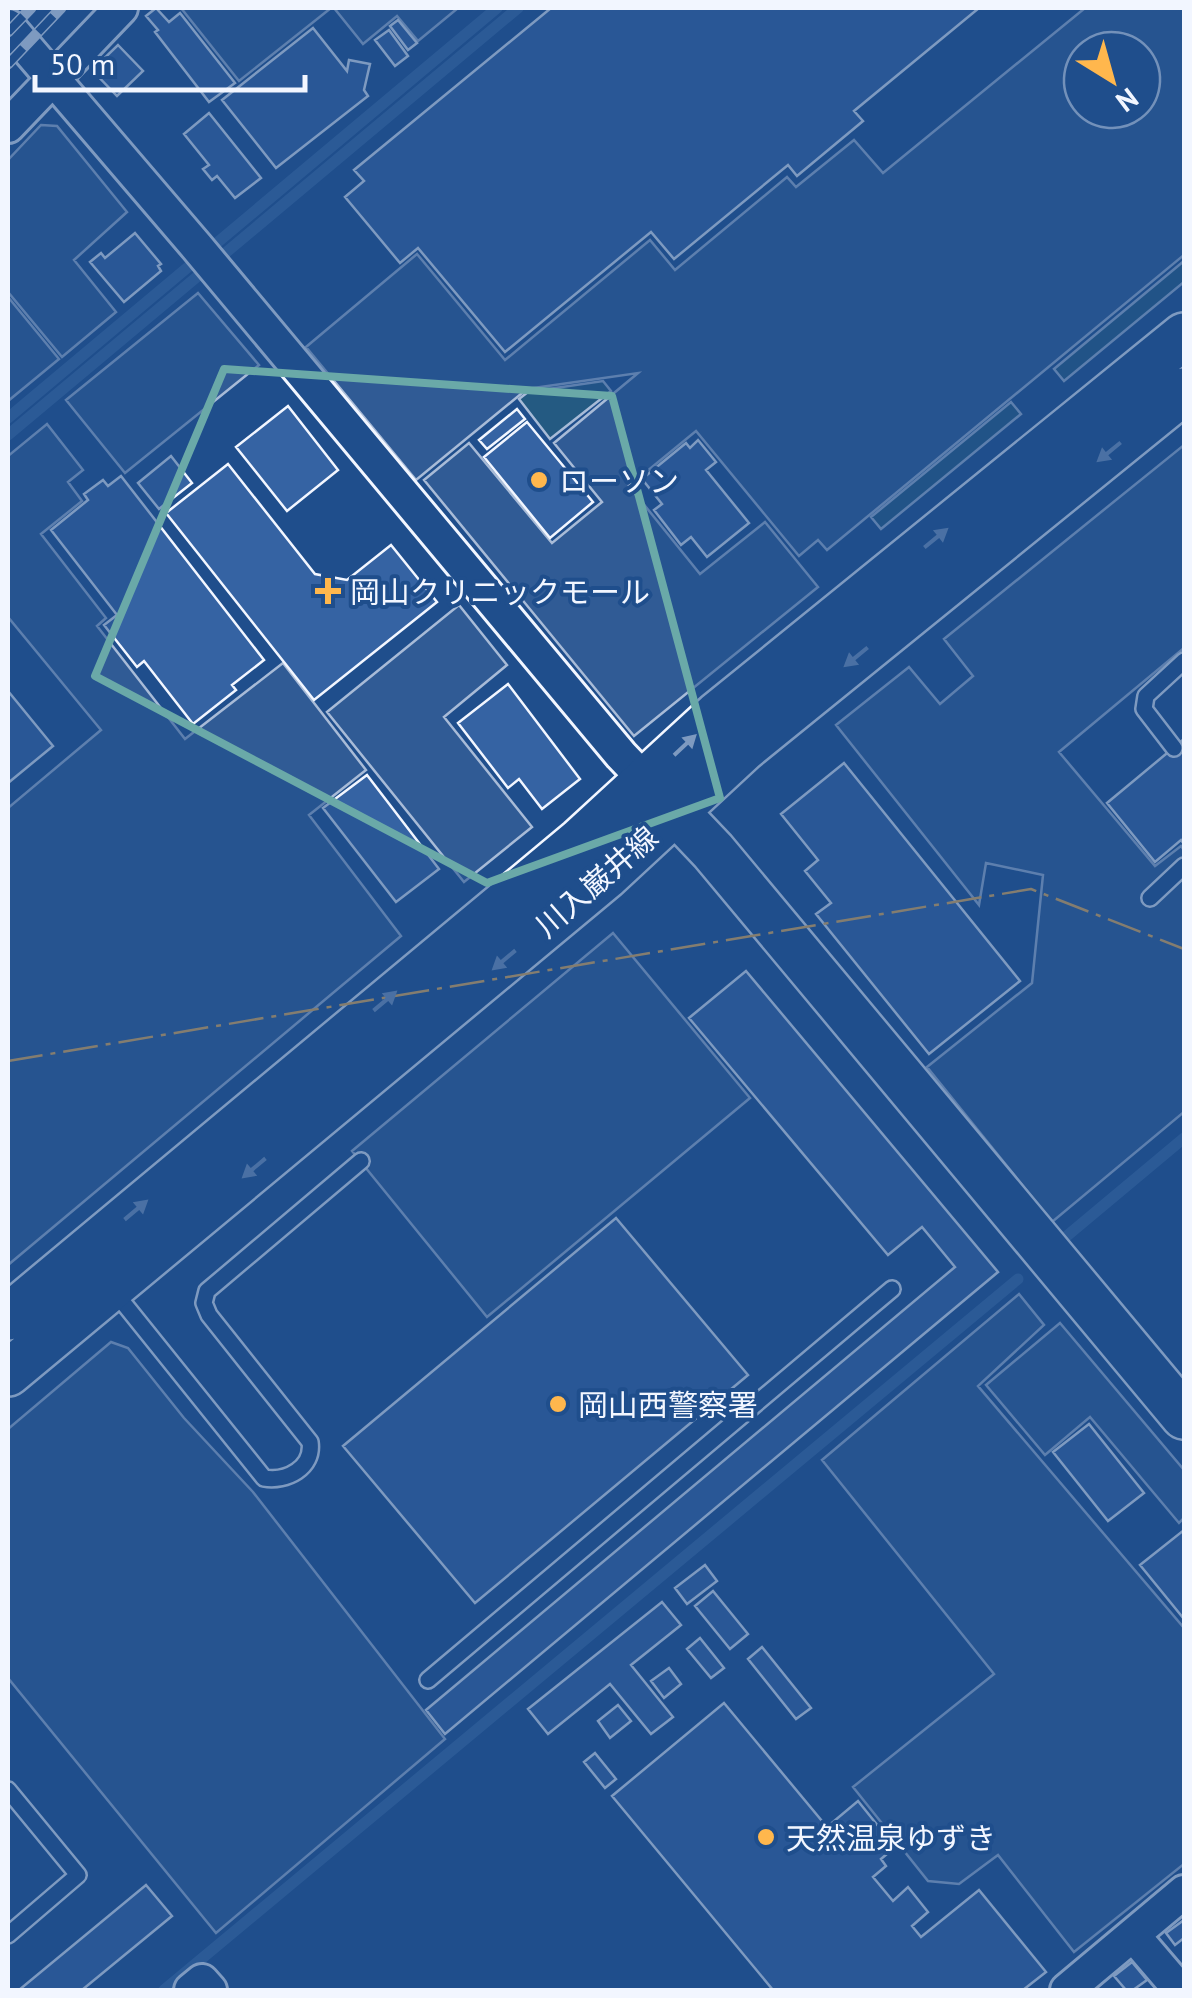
<svg xmlns="http://www.w3.org/2000/svg" width="1192" height="1998" font-family="'PT Sans','Noto Sans JP',sans-serif">
<rect width="100%" height="100%" fill="#1f4e8c"/>
<path fill="#245a82" stroke="#a8bbd7" stroke-width="2.5" d="M1184,261V282L1064,381L1054,369Z
M603,381L611,391L550,439L519,399L528,392Z
M1011,402L1021,414L881,529L871,517Z"/>
<path fill="#305b95" stroke="#a8bbd7" stroke-width="2.5" fill-rule="evenodd" d="M181,8H331L239,81Z
M334,8H458L418,41L397,16L363,44Z
M1085,8H1184V255L827,550L818,540L799,556L696,431L629,486L700,574L765,522L818,587L634,736L424,480L469,443L552,543L602,502L554,443L638,373L527,389L416,480L306,347L417,254L505,360L650,240L675,270L787,177L796,187L854,140L883,173ZM1082,50H1142V110H1082Z
M41,125L57,126L127,212L74,260L116,312L62,357L8,292V160Z
M198,293L259,365L125,473L66,400Z
M8,297L59,359L8,401Z
M47,424L83,470L68,482L82,501L41,534L106,618L97,626L185,739L283,663L366,770L309,815L401,936L8,1265V808L101,730L8,617V456Z
M1184,445V648L1059,752L1155,866L1181,846L1184,850V1112L1052,1222L927,1067L1032,983L1043,875L986,863L979,905L836,725L909,667L940,704L973,676L944,639Z
M459,605L507,665L444,717L532,827L464,882L327,712Z
M613,933L750,1098L487,1317L352,1151Z
M1019,1294L1044,1325L978,1386L1184,1628V1864L1074,1952L998,1855L959,1884L928,1881L853,1787L994,1674L822,1460Z
M1060,1323L1184,1470V1518L1179,1523L1090,1417L1045,1455L986,1385Z
M111,1342L128,1348L184,1418L253,1492L445,1739L216,1933L8,1678V1429Z"/>
<g fill="none" stroke-linecap="round" stroke-linejoin="round">
<path stroke="#3b69a3" stroke-width="11" d="M8,418L497,8
M8,435L518,8
M1062,1240L1184,1138
M164,1990L1018,1279"/>
</g>
<path fill="#3563a3" stroke="#f2f6ff" stroke-width="2.5" d="M156,8L169,22L180,13L235,83L209,102L155,32L158,30L146,16Z
M551,8H979L854,111L863,121L797,176L788,165L674,259L651,232L505,352L418,248L400,263L345,197L364,181L354,170Z
M398,20L417,43L408,50L390,26Z
M313,28L347,71L349,60L370,64L364,90L368,96L276,168L222,100Z
M389,30L408,56L395,66L375,40Z
M118,45L143,71L117,96L92,70Z
M209,113L261,178L235,198L217,176L212,180L203,169L209,165L184,134Z
M135,233L161,264L158,266L161,271L124,302L90,262L101,253L105,258Z
M288,406L338,470L287,511L236,447Z
M517,409L525,419L487,449L479,440Z
M527,422L593,502L550,538L484,457Z
M698,440L716,462L706,470L749,523L707,557L691,537L681,545L654,510L662,504L642,479L686,443L690,448Z
M171,456L192,483L159,509L138,483Z
M228,464L315,574L347,580L391,545L437,602L314,700L166,513Z
M121,476L264,660L232,685L236,690L193,724L144,661L137,667L104,625L117,615L51,530L88,500L84,494L103,480L108,486Z
M508,684L580,779L542,809L519,779L508,788L458,723Z
M8,691L53,746L8,783Z
M1184,739V844L1181,840L1155,862L1107,803Z
M844,763L1020,981L929,1054L816,914L831,903L805,871L818,860L781,814Z
M367,775L439,869L396,902L323,808Z
M746,971L998,1272L445,1734L426,1710L955,1267L922,1227L888,1255L689,1018Z
M616,1218L748,1375L475,1603L343,1446Z
M1089,1424L1144,1493L1108,1521L1053,1452Z
M1184,1530V1619L1140,1565Z
M705,1565L717,1581L687,1604L675,1588Z
M713,1591L748,1634L730,1649L695,1606Z
M662,1602L681,1625L631,1665L673,1717L651,1734L610,1684L548,1734L528,1709Z
M700,1638L724,1668L711,1678L687,1649Z
M762,1647L811,1708L796,1719L748,1659Z
M669,1668L681,1684L664,1698L651,1681Z
M724,1703L827,1827L858,1801L895,1847L881,1859L886,1866L873,1877L893,1901L908,1887L928,1912L912,1926L921,1937L979,1890L1046,1972L1023,1990H773L612,1796Z
M618,1705L631,1721L610,1738L598,1721Z
M595,1753L616,1779L605,1788L584,1762Z
M146,1885L172,1916L82,1990H19Z
M1184,1920V1938L1175,1945L1166,1933Z
M1132,1962L1147,1980L1133,1990H1126L1114,1976Z"/>
<g fill="none" stroke-linecap="round" stroke-linejoin="round">
<defs>
<path id="lane" d="M1174,748L1144,709L1146,696L1184,661
M1150,898L1184,866
M113,1290L264,1478C286,1482 314,1468 310,1442L209,1315L204,1303L207,1291L361,1161
M428,1680L892,1289
M8,1790L78,1875L8,1935"/>
<path id="street" d="M8,26L197,247L621,755L661,797
M8,126L121,8
M1133,1935L1180,1990
M191,1990L202,1981L210,1990
M1067,1990L1184,1892"/>
<path id="secondary" d="M675,811L713,851L1184,1416
M8,1317L580,841L717,715L1184,336
M8,1373L606,876L744,748L1184,391"/>
</defs>
<use href="#lane" stroke="#f2f6ff" stroke-width="20"/>
<use href="#street" stroke="#f2f6ff" stroke-width="38"/>
<use href="#secondary" stroke="#f2f6ff" stroke-width="50"/>
<use href="#lane" stroke="#1f4e8c" stroke-width="15"/>
<use href="#street" stroke="#1f4e8c" stroke-width="32"/>
<use href="#secondary" stroke="#1f4e8c" stroke-width="45"/>
<defs>
<path id="rail" d="M8,32L31,8
M8,64L61,8"/>
</defs>
<use href="#rail" stroke="#f2f6ff" stroke-width="11"/>
<use href="#rail" stroke="#1f4e8c" stroke-width="8" stroke-dasharray="22" stroke-linecap="butt"/>
<path stroke="#ffb74d" stroke-width="2.5" stroke-dasharray="35 8 5 8" stroke-linecap="butt" d="M8,1061L1031,889L1184,949"/>
</g>
<defs><path id="oneway-solid" d="M-6-.8H1V-3.2L6.5 0L1 3.2V.8H-6Z" transform="scale(2.5)"/></defs>
<g fill="#7e9ac0">
<use href="#oneway-solid" transform="translate(1109 452) rotate(141)"/>
<use href="#oneway-solid" transform="translate(936 538) rotate(-39)"/>
<use href="#oneway-solid" transform="translate(856 657) rotate(141)"/>
<use href="#oneway-solid" transform="translate(685 745) rotate(-43)"/>
<use href="#oneway-solid" transform="translate(504 960) rotate(140)"/>
<use href="#oneway-solid" transform="translate(385 1001) rotate(-40)"/>
<use href="#oneway-solid" transform="translate(254 1168) rotate(140)"/>
<use href="#oneway-solid" transform="translate(136 1210) rotate(-40)"/>
</g>
<path d="M0 0H1192V1998H0ZM224,369L612,396L720,798L487,883L95,676Z" fill="#1f4e8c" fill-opacity=".55" fill-rule="evenodd"/>
<path fill="none" stroke="#6aa9a8" stroke-width="8" stroke-linejoin="round" d="M224,369L612,396L720,798L487,883L95,676Z"/>
<g fill="#ffb74d" stroke="#1f4e8c" stroke-width="4">
<circle cx="539" cy="480" r="10"/>
<path d="M323 576h10v10h10v10h-10v10h-10v-10h-10v-10h10z"/>
<circle cx="558" cy="1404" r="10"/>
<circle cx="766" cy="1837" r="10"/>
</g>
<g text-anchor="middle" dominant-baseline="central" stroke-width="8" stroke-linejoin="round" paint-order="stroke">
<g font-size="30" fill="#f2f6ff" stroke="#1f4e8c" text-anchor="start">
<text x="559" y="480">ローソン</text>
<text x="350" y="591">岡山クリニックモール</text>
<text x="578" y="1404">岡山西警察署</text>
<text x="786" y="1837">天然温泉ゆずき</text>
</g>
<g font-size="30" fill="#f2f6ff" stroke="#1f4e8c">
<text transform="translate(596 881) rotate(-41)">川入巌井線</text>
</g>
</g>
<rect width="1192" height="1998" fill="none" stroke="#f2f6ff" stroke-width="20"/>
<g transform="translate(1112 80) rotate(143)"><circle r="48" fill="#1f4e8c" stroke="#7391ba" stroke-width="2.5"/>
<path d="M0-8L18 38L0 25L-18 38Z" fill="#ffb74d"/>
<text y="-15" font-size="28" font-weight="bold" text-anchor="middle" fill="#f2f6ff">N</text>
</g>
<path d="M35 75v15h270v-15" fill="none" stroke="#f2f6ff" stroke-width="5"/>
<text x="50" y="75" font-size="30" fill="#f2f6ff" stroke="#1f4e8c" stroke-width="8" paint-order="stroke">50 m</text>
</svg>
